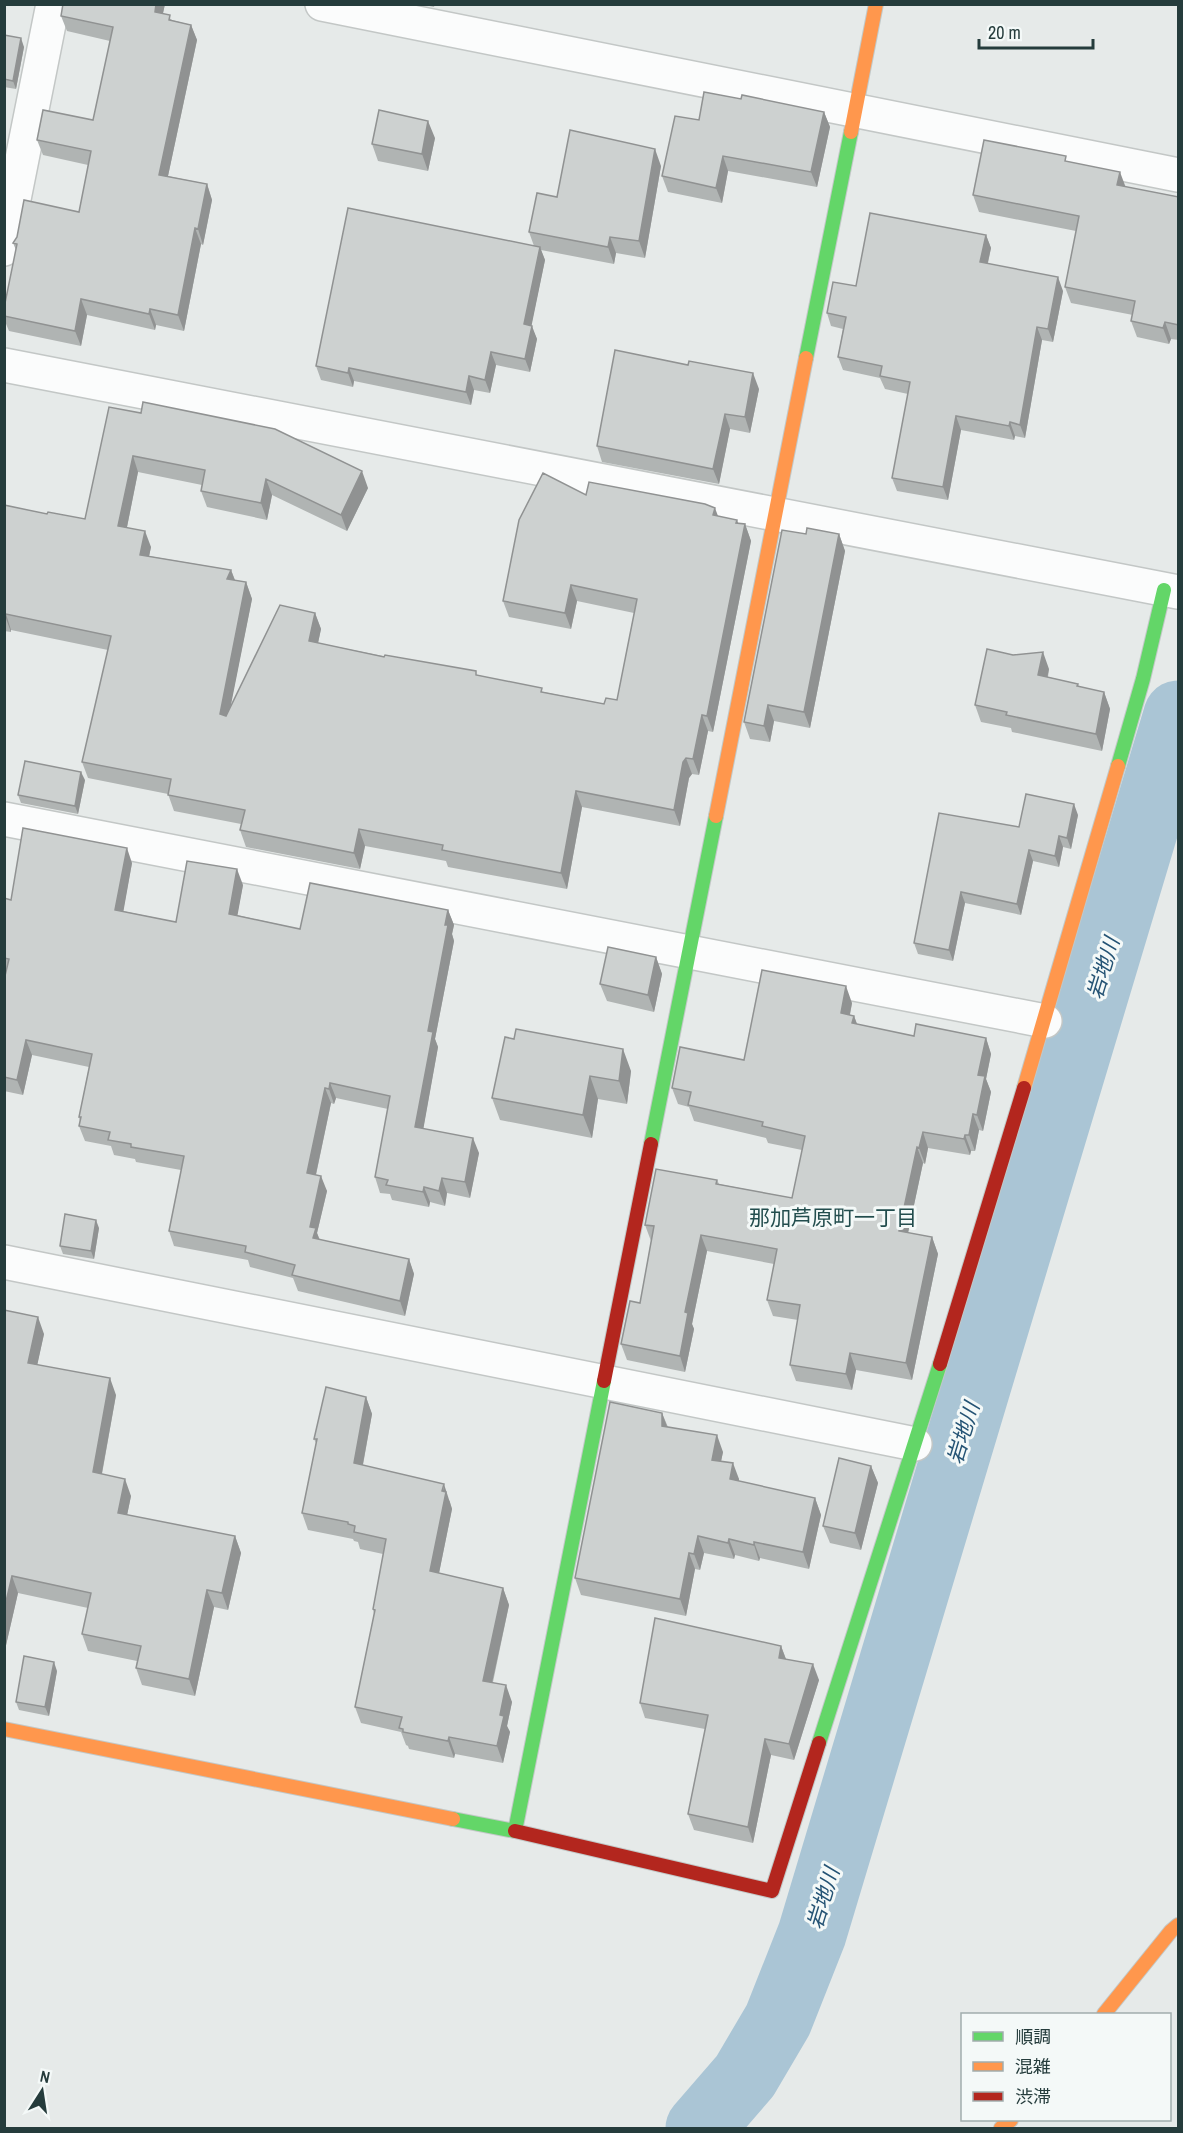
<svg xmlns="http://www.w3.org/2000/svg" width="1183" height="2133" font-family="'Archivo Narrow','Noto Sans JP',sans-serif">
<rect width="100%" height="100%" fill="#e6eae9"/>
<g fill="none" stroke-linecap="round" stroke-linejoin="round">
<path stroke="#aac5d5" stroke-width="69" d="M700,2128L745,2076L778,2020L812,1934L1178,715"/>
<defs>
<path id="street" d="M322,4L1178,175
M4,249L53,4
M4,365L1178,592
M4,819L1045,1021
M4,1262L915,1444"/>
<path id="fast" d="M806,358L851,132
M1118,766L1143,679L1164,590
M651,1144L716,816
M819,1743L940,1364
M453,1819L515,1831L604,1381"/>
<path id="slow" d="M851,132L876,4
M716,816L806,358
M1024,1088L1118,766
M4,1729L453,1819
M1104,2014L1171,1931L1178,1925
M1001,2128L1011,2120"/>
<path id="jam" d="M940,1364L1024,1088
M604,1381L651,1144
M515,1831L772,1891L819,1743"/>
</defs>
<use href="#street" stroke="#c3c7c6" stroke-width="36"/>
<use href="#fast" stroke="#c2c8c7" stroke-width="16"/>
<use href="#slow" stroke="#c2c8c7" stroke-width="16"/>
<use href="#jam" stroke="#c2c8c7" stroke-width="16"/>
<use href="#street" stroke="#fbfcfc" stroke-width="33"/>
<use href="#fast" stroke="#63d668" stroke-width="14"/>
<use href="#slow" stroke="#ff974d" stroke-width="14"/>
<use href="#jam" stroke="#b3261e" stroke-width="14"/>
</g>
<path fill="#b0b4b3" d="M165,4L163,13L172,20L191,25L197,40L168,176L207,184L212,200L203,245L201,244L184,331L156,325L155,330L87,315L81,346L9,331L4,319V316L16,250L13,243L79,212L88,165L43,155L37,140L93,120L110,41L67,31L61,16Z
M420,4H435L434,7Z
M4,35L24,47L16,89L4,87Z
M741,99L824,112L830,127L817,187L728,171L722,203L668,192L662,176L699,120Z
M435,138L428,171L378,161L372,144Z
M1067,161L1126,187L1179,197V340L1171,339L1169,344L1137,337L1131,321L1133,315L1071,303L1065,287L1076,231L979,212L973,195Z
M661,166L645,258L616,253L614,264L541,250L545,260L531,326L537,339L530,372L496,365L490,393L474,390L471,405L354,381L353,387L321,380L316,366L534,246L529,232L557,197Z
M986,235L991,248L988,263L1063,291L1053,342L1042,340L1025,438L1015,436L1014,440L961,430L948,500L897,491L892,478L908,394L885,389L880,378L843,370L838,357L843,329L831,326L827,313L856,286Z
M759,389L750,433L730,429L719,484L602,462L597,446Z
M109,407L368,488L347,531L272,495L267,520L207,507L201,491L202,485L138,472L127,527L151,547L149,556L231,570L235,580L246,582L252,599L230,707L315,613L321,629L318,643L478,675L544,692L604,704L617,700L634,613L577,601L571,629L509,617L503,601L586,495L718,516L738,523L745,524L751,541L713,732L708,731L699,775L692,774L689,778L680,826L582,807L567,889L448,867L446,861L365,846L360,869L246,847L240,830L241,824L174,811L168,794L88,778L82,762L108,650L11,630V632L4,631V505L47,514L85,519Z
M839,534L845,551L810,728L774,721L770,742L750,739L744,722Z
M1049,669L1048,677L1078,684L1079,687L1104,692L1110,709L1102,751L1012,732L1011,728L981,722L975,705Z
M85,780L78,814L21,803L18,795Z
M1078,815L1071,849L1063,847L1059,867L1033,861L1021,915L965,903L953,961L918,954L914,943L1019,827Z
M132,863L123,911L176,922L243,885L237,915L300,929L448,910L454,925L452,934L454,941L435,1039L438,1047L423,1129L479,1153L470,1198L447,1193L445,1206L430,1202L429,1207L392,1200L390,1194L380,1193L375,1177L388,1109L336,1098L334,1104L331,1103L316,1175L327,1191L317,1233L320,1240L409,1259L414,1274L405,1316L298,1291L293,1278L250,1267L248,1260L174,1246L169,1231L181,1170L136,1162L135,1159L114,1155L111,1146L85,1141L79,1126L80,1121L79,1117L89,1067L32,1055L23,1095L4,1091V980L6,973L4,972V898L11,900Z
M656,957L662,974L654,1012L607,1001L600,984Z
M852,1003L850,1015L854,1016L857,1024L914,1036L986,1038L991,1054L986,1079L991,1092L983,1131L979,1130L975,1151H971L970,1155L928,1148L925,1164L923,1163L908,1233L932,1237L938,1254L912,1380L856,1370L852,1390L796,1381L790,1365L798,1320L773,1316L767,1300L774,1264L707,1251L692,1324L694,1329L685,1372L627,1360L621,1344L640,1303L651,1241L645,1225L717,1180L719,1184L792,1198L802,1150L768,1143L766,1138L694,1121L689,1107L678,1104L672,1088L744,1060Z
M514,1039L631,1071L627,1104L598,1099L592,1138L500,1120L492,1098Z
M99,1228L94,1259L63,1254L60,1246Z
M4,1310L44,1334L37,1365L116,1395L102,1474L131,1496L127,1515L235,1536L241,1553L228,1610L214,1607L195,1696L142,1685L136,1668L137,1661L88,1651L82,1634L88,1608L18,1593L4,1654Z
M366,1397L372,1414L363,1465L450,1501V1502L452,1509L439,1573L503,1588L509,1605L493,1682L512,1702L507,1726L510,1732L503,1763L455,1754L454,1758L409,1749L408,1746L406,1745L401,1732L361,1723L355,1707L374,1614L373,1609L383,1554L360,1549L358,1542L354,1541L353,1539L308,1530L302,1513L316,1443L314,1439Z
M662,1413L668,1427L723,1452L721,1461L739,1479V1481L815,1498L821,1515L809,1569L760,1558L759,1561L735,1555L734,1559L704,1553L700,1570L695,1569L686,1616L581,1595L575,1578Z
M871,1466L878,1483L861,1550L830,1543L823,1526Z
M781,1646L786,1659L819,1680L794,1760L771,1755L753,1843L694,1830L688,1814L705,1729L645,1718L640,1703Z
M57,1671L49,1716L19,1710L16,1702Z"/>
<path fill="#909292" d="M156,4H165L160,27L155,12Z
M191,25L197,40L165,190L159,175Z
M21,38L24,47L16,89L13,81Z
M824,112L830,127L817,187L811,172Z
M428,121L435,138L428,171L422,154Z
M655,149L661,166L645,258L639,241Z
M723,156L728,171L722,203L716,188Z
M1120,172L1126,188L1117,185Z
M207,184L212,200L203,245L198,229Z
M195,228L201,244L184,331L178,315Z
M986,235L991,248L985,275L980,262Z
M610,237L616,253L614,264L608,247Z
M540,247L545,260L529,338L524,324Z
M1058,277L1063,291L1053,342L1048,329Z
M81,299L87,315L81,346L75,331Z
M150,309L156,325L155,330L149,314Z
M1165,322L1171,339L1169,344L1163,328Z
M532,326L537,339L530,372L525,359Z
M1037,327L1042,340L1025,438L1020,425Z
M491,352L496,365L490,393L485,380Z
M349,368L354,381L353,387L348,373Z
M753,373L759,389L750,433L745,417Z
M469,376L474,390L471,405L466,392Z
M725,414L730,429L719,484L713,469Z
M956,416L961,430L948,500L943,487Z
M1010,422L1015,436L1014,440L1009,426Z
M133,456L138,472L124,542L118,526Z
M362,471L368,488L347,531L341,515Z
M266,479L272,495L267,520L261,503Z
M715,508L721,524L713,515Z
M737,520L743,536L745,524L751,541L713,732L707,716Z
M145,531L151,547L146,571L140,555Z
M839,534L845,551L810,728L804,712Z
M231,570L237,586L227,579Z
M246,582L252,599L226,730L220,714Z
M571,585L577,601L571,629L565,613Z
M315,613L321,629L315,657L309,641Z
M6,614L11,630V632L5,616Z
M1043,652L1049,669L1044,693L1038,675Z
M1104,692L1110,709L1102,751L1096,734Z
M768,705L774,721L770,742L764,726Z
M702,715L708,731L699,775L693,759Z
M686,758L692,774L689,778L680,826L674,810L683,762Z
M81,772L85,780L78,814L75,806Z
M576,791L582,807L567,889L561,873Z
M1074,804L1078,815L1071,849L1067,838Z
M359,829L365,846L360,869L354,853Z
M1059,836L1063,847L1059,867L1055,856Z
M127,848L132,863L121,925L115,910Z
M1029,850L1033,861L1021,915L1017,904Z
M237,869L243,885L235,929L229,914Z
M961,892L965,903L953,961L949,950Z
M448,910L454,925L452,934L454,941L435,1039L438,1047L421,1142L415,1127L428,1031Z
M656,957L662,974L654,1012L648,995Z
M846,986L852,1003L847,1029L841,1013Z
M854,1016L860,1032L852,1023Z
M986,1038L991,1054L986,1079L991,1092L983,1131L977,1115L978,1075Z
M26,1040L32,1055L23,1095L17,1080Z
M623,1049L631,1071L627,1104L619,1081Z
M590,1076L598,1099L592,1138L583,1115Z
M330,1083L336,1098L334,1104L329,1089Z
M325,1088L331,1103L313,1188L307,1173Z
M973,1114L979,1130L975,1151L969,1135Z
M923,1132L928,1148L925,1164L919,1148Z
M965,1135L971,1151L970,1155L964,1139Z
M473,1138L479,1153L470,1198L465,1182Z
M917,1147L923,1163L905,1247L899,1231Z
M321,1176L327,1191L317,1233L321,1244L319,1254L310,1227Z
M442,1178L447,1193L445,1206L439,1191Z
M424,1187L430,1202L429,1207L423,1192Z
M96,1220L99,1228L94,1259L91,1251Z
M701,1235L707,1251L692,1324L694,1329L685,1372L680,1356L685,1312Z
M932,1237L938,1254L912,1380L906,1363Z
M409,1259L414,1274L405,1316L400,1301Z
M38,1317L44,1334L34,1380L28,1363Z
M850,1353L856,1370L852,1390L846,1374Z
M110,1378L116,1395L99,1489L93,1472Z
M366,1397L372,1414L360,1480L354,1463Z
M662,1413L668,1429L662,1426Z
M717,1435L723,1452L718,1476L712,1460Z
M733,1463L739,1479L736,1495L730,1479Z
M871,1466L878,1483L861,1550L855,1533Z
M125,1479L131,1496L124,1530L118,1513Z
M444,1484L452,1509L436,1588L430,1571Z
M815,1498L821,1515L809,1569L803,1552Z
M235,1536L241,1553L228,1610L222,1593Z
M698,1536L704,1553L700,1570L694,1554Z
M729,1539L735,1555L734,1559L728,1543Z
M754,1542L760,1558L759,1561L754,1545Z
M689,1553L695,1569L686,1616L680,1599Z
M12,1576L18,1593L4,1654V1610Z
M503,1588L509,1605L489,1697L483,1681Z
M207,1590L214,1607L195,1696L189,1679Z
M781,1646L787,1662L779,1658Z
M54,1662L57,1671L49,1716L45,1707Z
M813,1664L819,1680L794,1760L789,1744Z
M506,1685L512,1702L507,1726L510,1732L503,1763L497,1746L500,1715Z
M449,1737L455,1754L454,1758L448,1741Z
M765,1739L771,1755L753,1843L748,1827Z"/>
<path fill="#cdd1d0" stroke="#909292" stroke-width="1.5" d="M63,4H156L155,12L170,15L169,20L191,25L159,175L207,184L198,229L195,228L178,315L150,309L149,314L81,299L75,331L4,316V308L17,244L13,243L17,237L24,200L79,212L91,151L37,140L43,110L93,120L113,27L61,16Z
M4,35L21,38L13,81L4,79Z
M704,92L741,99L742,95L824,112L811,172L723,156L716,188L662,176L675,116L699,120Z
M379,110L428,121L422,154L372,144Z
M570,130L655,149L639,241L610,237L608,247L529,232L537,193L557,197Z
M984,140L1066,156L1065,161L1120,172L1117,185L1179,197V325L1165,322L1163,328L1131,321L1135,301L1065,287L1079,216L973,195Z
M348,208L540,247L524,324L532,326L525,359L491,352L485,380L469,376L466,392L349,368L348,373L316,366Z
M870,213L986,235L980,262L1058,277L1048,329L1037,327L1020,425L1010,422L1009,426L956,416L943,487L892,478L910,382L880,376L882,366L838,357L846,317L827,313L833,282L856,286Z
M615,350L688,365L689,361L753,373L745,417L725,414L713,469L597,446Z
M143,402L275,429L362,471L341,515L266,479L261,503L201,491L205,470L133,456L118,526L145,531L140,555L231,570L227,579L246,582L220,714L226,716L280,605L315,613L309,641L384,657L385,655L476,671V675L542,688L541,692L604,704L606,698L617,700L637,599L571,585L565,613L503,601L519,520L543,473L586,495L589,482L705,504L715,508L713,515L737,520L736,523L745,524L707,716L702,715L693,759L686,758L683,762L674,810L576,791L561,873L442,850L443,845L359,829L354,853L240,830L245,810L168,795L171,779L82,762L111,636L6,614L4,616V505L47,514L48,512L85,519L109,407L141,413Z
M807,528L839,534L804,712L768,705L764,726L744,722L782,530L806,534Z
M987,649L1013,655L1043,652L1038,675L1078,684L1077,686L1104,692L1096,734L1006,715L1007,712L975,705Z
M25,761L81,772L75,806L18,795Z
M1026,794L1074,804L1067,838L1059,836L1055,856L1029,850L1017,904L961,892L949,950L914,943L939,813L1019,827Z
M23,828L127,848L115,910L176,922L187,861L237,869L229,914L300,929L310,883L448,910L445,925H448L428,1031L433,1032L415,1127L473,1138L465,1182L442,1178L439,1191L424,1187L423,1192L386,1185L388,1180L375,1177L390,1096L330,1083L329,1089L325,1088L307,1173L321,1176L310,1227L316,1228L313,1238L409,1259L400,1301L292,1275L295,1265L245,1252L246,1246L169,1231L184,1156L131,1147V1144L108,1140L110,1132L79,1126L81,1117H79L92,1054L26,1040L17,1080L4,1077V980L9,959L4,958V898L11,900Z
M608,947L656,957L648,995L600,984Z
M762,970L846,986L841,1013L854,1016L852,1023L914,1036L916,1024L986,1038L978,1075L985,1076L977,1115L973,1114L969,1135H965L964,1139L923,1132L919,1148L917,1147L899,1231L932,1237L906,1363L850,1353L846,1374L790,1365L800,1305L767,1300L777,1249L701,1235L685,1312L688,1313L680,1356L621,1344L630,1301L640,1303L654,1226L645,1225L656,1169L717,1180L716,1184L792,1198L805,1136L762,1126L763,1122L688,1105L691,1092L672,1088L680,1047L744,1060Z
M516,1029L623,1049L619,1081L590,1076L583,1115L492,1098L505,1037L514,1039Z
M65,1214L96,1220L91,1251L60,1246Z
M4,1310L38,1317L28,1363L110,1378L93,1472L125,1479L118,1513L235,1536L222,1593L207,1590L189,1679L136,1668L141,1646L82,1634L91,1593L12,1576L4,1610Z
M326,1387L366,1397L354,1463L444,1484L442,1491L446,1492L430,1571L503,1588L483,1681L506,1685L500,1715L504,1716L497,1746L449,1737L448,1741L403,1732V1729L399,1728L402,1717L355,1707L375,1610L373,1609L386,1539L354,1532L355,1526L348,1524V1522L302,1513L317,1439H314Z
M610,1402L662,1413V1426L717,1435L712,1460L733,1463L730,1479L815,1498L803,1552L754,1542V1545L729,1539L728,1543L698,1536L694,1554L689,1553L680,1599L575,1578Z
M839,1458L871,1466L855,1533L823,1526Z
M655,1618L781,1646L779,1658L813,1664L789,1744L765,1739L748,1827L688,1814L708,1715L640,1703Z
M24,1656L54,1662L45,1707L16,1702Z"/>
<g text-anchor="middle" dominant-baseline="central" stroke-width="6" stroke-linejoin="round" paint-order="stroke">
<g font-size="21" font-style="italic" fill="#245374" stroke="#f4f9f8">
<text transform="translate(1103 968) rotate(-73)">岩地川</text>
<text transform="translate(963 1433) rotate(-73)">岩地川</text>
<text transform="translate(823 1898) rotate(-73)">岩地川</text>
</g>
<g font-size="21" fill="#224d4d" stroke="#f4f9f8">
<text x="833" y="1217">那加芦原町一丁目</text>
</g>
</g>
<rect width="1183" height="2133" fill="none" stroke="#253c3c" stroke-width="12"/>
<rect x="961" y="2013" width="210" height="108" fill="#f4f9f8" stroke="#a1adad" stroke-width="1.5"/>
<rect x="973" y="2032" width="30" height="9" fill="#63d668" stroke="#a1adad" stroke-width="1.5"/>
<text x="1015" y="2043" font-size="18" fill="#253c3c">順調</text>
<rect x="973" y="2062" width="30" height="9" fill="#ff974d" stroke="#a1adad" stroke-width="1.5"/>
<text x="1015" y="2073" font-size="18" fill="#253c3c">混雑</text>
<rect x="973" y="2092" width="30" height="9" fill="#b3261e" stroke="#a1adad" stroke-width="1.5"/>
<text x="1015" y="2103" font-size="18" fill="#253c3c">渋滞</text>
<g transform="translate(42 2091) rotate(12)" stroke="#f4f9f8" stroke-width="4.5" paint-order="stroke">
<path d="M0-4.5L10 22L0 15L-10 22Z" fill="#253c3c"/>
<text y="-9" font-size="16" font-weight="bold" text-anchor="middle" fill="#253c3c">N</text>
</g>
<path d="M979 39v9h114v-9" fill="none" stroke="#253c3c" stroke-width="3"/>
<text x="988" y="39" font-size="18" fill="#253c3c" stroke="#f4f9f8" stroke-width="4.5" paint-order="stroke">20 m</text>
</svg>
